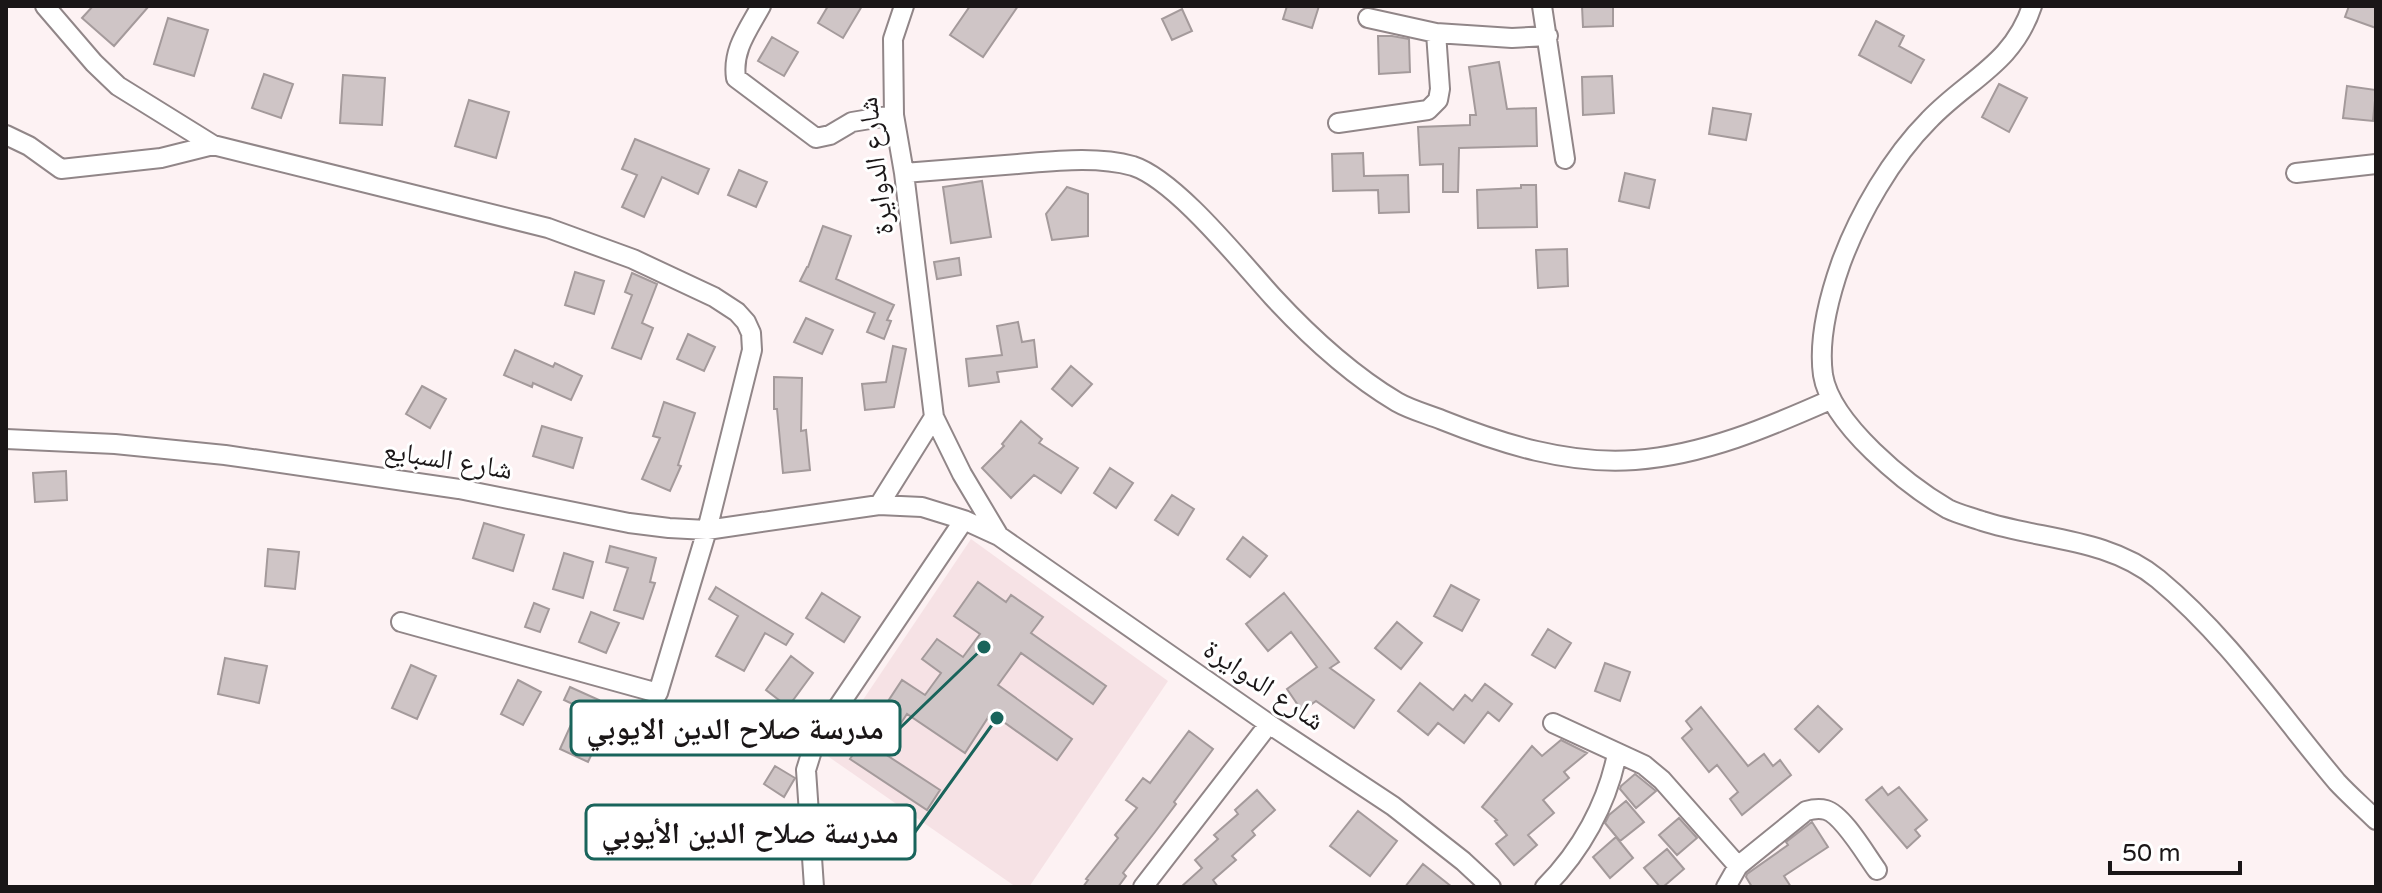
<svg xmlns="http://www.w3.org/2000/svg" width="2382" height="893" font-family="'Varela Round','Noto Naskh Arabic',sans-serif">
<rect width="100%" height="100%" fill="#fdf2f3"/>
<path fill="#f6e2e5" d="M971,539L1168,681L1029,887H1016L826,755Z"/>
<path fill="#cfc5c6" stroke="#a49a9b" stroke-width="2" d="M93,6H149L114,46L82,18Z
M828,6H862L843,38L818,23Z
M970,6H1018L983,57L950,35Z
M1287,6H1319L1312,28L1283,19Z
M1582,6H1613V26L1583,27Z
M2349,6H2376V28L2345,17Z
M1182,9L1192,31L1172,40L1162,19Z
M168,18L208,30L194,76L154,64Z
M1876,21L1904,36L1899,46L1924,60L1911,83L1859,55Z
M1378,36H1392L1409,39L1410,72L1379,74Z
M772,37L798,52L784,76L758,61Z
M1499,62L1507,109L1536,108L1537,146L1459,148L1458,192H1443V164L1420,165L1418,127L1470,125V115H1476L1469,67Z
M264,74L293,84L281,118L252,108Z
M343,75L385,78L382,125L340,123Z
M1612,76L1614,113L1583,115L1582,77Z
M1999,84L2027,98L2009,132L1982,117Z
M2347,86L2376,90L2373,121L2343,118Z
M469,100L509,112L496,158L455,146Z
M1713,108L1751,114L1746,140L1709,134Z
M635,139L709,169L698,194L662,177L644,217L622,207L637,175L622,169Z
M1363,153L1364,176L1408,175L1409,212L1379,213L1378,190L1333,191L1332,154Z
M739,170L767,182L756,207L728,195Z
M1625,173L1655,180L1649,208L1619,201Z
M982,181L991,237L951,243L943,187Z
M1521,185H1536L1537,227L1478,228L1477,190L1521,188Z
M1067,187L1088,194V236L1052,240L1046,214Z
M823,226L851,236L836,279L894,305L887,320L891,321L884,339L867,332L875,313L800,281L807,267H808Z
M1567,249L1568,286L1538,288L1536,250Z
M959,258L961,275L937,279L934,262Z
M575,272L604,281L594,314L565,305Z
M632,273L657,284L642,323L653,328L641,359L612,348L632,295L625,292Z
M806,318L833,330L822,354L794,342Z
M1018,322L1022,342L1034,340L1037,367L997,372L999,382L969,386L966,359L1002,355L997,326Z
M688,334L715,347L704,371L677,359Z
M893,346L906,349L894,407L865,410L862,384L886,382Z
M515,350L553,367L555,363L582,376L571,400L533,383L532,387L504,375Z
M1071,366L1092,384L1072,406L1052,389Z
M774,377L802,378L801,431L806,430L810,470L783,473L777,409H774Z
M422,386L446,399L430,428L406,414Z
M664,402L695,413L678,465L681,466L670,491L642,479L660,438L653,436Z
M1021,421L1042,439L1039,443L1078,468L1061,493L1034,475L1011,498L982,468L1004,446L1002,444Z
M542,426L582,438L573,468L533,456Z
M1110,468L1133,483L1116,508L1094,493Z
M66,471L67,500L35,502L33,473Z
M1172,495L1194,509L1178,535L1155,520Z
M484,523L524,535L513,571L473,558Z
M1243,537L1267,556L1250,577L1227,559Z
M610,546L656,558L650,582L655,583L643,619L614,610L628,568L606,562Z
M268,549L299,552L295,589L265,586Z
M564,553L593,562L583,598L553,589Z
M978,582L1006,602L1011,595L1043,617L1031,633L1106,686L1093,704L1021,653L998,685L1072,739L1057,760L991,713L965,753L907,714L882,752L940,790L927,810L850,759L902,680L925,695L941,673L922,659L937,639L963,657L980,634L954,616Z
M1451,585L1479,600L1462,631L1434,616Z
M716,587L793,634L786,645L765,633L744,671L716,656L738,616L709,599Z
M822,593L860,617L844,642L806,618Z
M1284,593L1339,662L1330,668L1374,700L1354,728L1316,701L1302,711L1287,689L1317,667L1291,632L1268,651L1246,624Z
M534,603L549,609L540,632L525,627Z
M591,612L619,623L606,653L579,642Z
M1397,622L1422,643L1401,669L1375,648Z
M1548,629L1571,643L1555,668L1532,655Z
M791,656L813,673L788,707L766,690Z
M225,658L267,666L259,703L218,694Z
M1605,663L1630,672L1620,701L1595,691Z
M411,665L436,676L417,719L392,708Z
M518,680L541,692L523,725L501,714Z
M1420,683L1453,710L1465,695L1472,701L1485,684L1512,704L1499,721L1488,712L1464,743L1438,723L1428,735L1398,711Z
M570,687L599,700L589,721L604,728L588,762L560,749L579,707L564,700Z
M1818,706L1842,729L1819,752L1795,729Z
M1701,707L1748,766L1764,754L1773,766L1780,760L1791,775L1742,815L1730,799L1738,792L1717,765L1709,772L1682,738L1692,729L1686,721Z
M1189,731L1213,749L1174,802L1176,804L1155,832L1123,873L1126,876L1118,887H1083L1088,880L1086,879L1118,838L1115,835L1137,808L1126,800L1143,778L1150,783Z
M1561,740L1587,753L1564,772L1569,778L1543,800L1554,813L1528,835L1537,845L1514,865L1496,844L1507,835L1495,821L1497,820L1482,807L1532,746L1542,756Z
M775,766L795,778L784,797L764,784Z
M1635,774L1656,791L1636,808L1620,789L1621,786Z
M1882,787L1888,795L1899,787L1927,820L1915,830L1920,836L1907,848L1866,800Z
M1257,790L1275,810L1252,831L1255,835L1232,856L1236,860L1213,880L1218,887H1181L1202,868L1195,860L1218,839L1214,835L1238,814L1235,810Z
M1626,801L1644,822L1620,841L1605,823L1609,815Z
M1358,811L1397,841L1370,876L1330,846Z
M1679,818L1697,838L1677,855L1659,835Z
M1812,822L1828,847L1784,876L1791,887H1752L1746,877L1747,874L1788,845L1786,842Z
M1616,837L1633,858L1610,878L1593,857Z
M1667,849L1684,869L1663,887H1660L1644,868Z
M1423,864L1452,887H1405Z"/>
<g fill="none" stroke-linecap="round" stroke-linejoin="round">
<defs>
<path id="minor" d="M45,6L94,63L118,86L213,145L548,228L633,259L714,297L737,312L746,322L751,333L752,350L707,530L658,693L401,622
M761,6C748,30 732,50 736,78L816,138L830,135L852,122L894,115
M904,6L893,39L894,115L904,173L934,417L962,474L999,536
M1542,6L1565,159
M2032,6C2013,64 1968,79 1929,120C1892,157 1859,214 1841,263C1829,297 1818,339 1823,375C1831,424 1907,485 1948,509C1958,514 1971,517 1982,521C2041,540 2108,538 2158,579C2228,637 2279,713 2337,782C2349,795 2363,807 2376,820
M1368,18L1436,33L1512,38L1548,36
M1338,123L1428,110L1438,100L1440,89L1436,33
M6,135L29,146L61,169L161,158L213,145
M904,173C942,170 980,167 1018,164C1055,161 1097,156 1133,166C1176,180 1241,262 1273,297C1310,337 1350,374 1397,402C1411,410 1427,414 1442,420C1502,444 1569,465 1635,460C1704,455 1769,427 1830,400
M2296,173L2376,164
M6,439L115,444L225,455L459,489L629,523L669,528L707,530L879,505L922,507L964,520L999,536L1269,724L1393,806L1463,861L1491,887
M879,505L934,417
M1553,723L1644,765L1662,780L1738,866
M814,887L806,770L815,741L964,520
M1143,887L1269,724
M1545,887C1581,851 1607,804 1617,754
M1726,887L1738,866L1806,811C1813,809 1819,808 1826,810C1843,815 1866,855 1877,870"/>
</defs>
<use href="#minor" stroke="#918688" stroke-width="22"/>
<use href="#minor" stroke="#fff" stroke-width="18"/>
</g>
<g text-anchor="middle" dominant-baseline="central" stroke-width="6" stroke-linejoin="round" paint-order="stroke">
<g font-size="28" fill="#1a1617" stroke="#fff">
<text transform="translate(876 166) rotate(-97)">شارع الدوايرة</text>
<text transform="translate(448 460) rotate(9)">شارع السبايع</text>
<text transform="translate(1264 685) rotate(34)">شارع الدوايرة</text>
</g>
</g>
<path fill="none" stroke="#19645b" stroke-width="3" d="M984 647L900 728M997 718L915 832"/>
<g fill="#19645b" stroke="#fff" stroke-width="3">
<circle cx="984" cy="647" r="8"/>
<circle cx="997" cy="718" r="8"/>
</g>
<g fill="#fff" stroke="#19645b" stroke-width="3">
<rect x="571" y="701" width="329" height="54" rx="8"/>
<rect x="586" y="805" width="329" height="54" rx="8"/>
</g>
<g font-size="30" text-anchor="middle" font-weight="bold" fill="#1a1617">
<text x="735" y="739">مدرسة صلاح الدين الايوبي</text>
<text x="750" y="843">مدرسة صلاح الدين الأيوبي</text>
</g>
<rect width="2382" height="893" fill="none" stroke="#1a1617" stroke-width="16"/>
<path d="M2110 861v12h130v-12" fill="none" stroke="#1a1617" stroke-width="4"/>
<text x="2122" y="861" font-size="24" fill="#1a1617" stroke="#ffffff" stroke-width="6" paint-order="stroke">50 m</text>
</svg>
